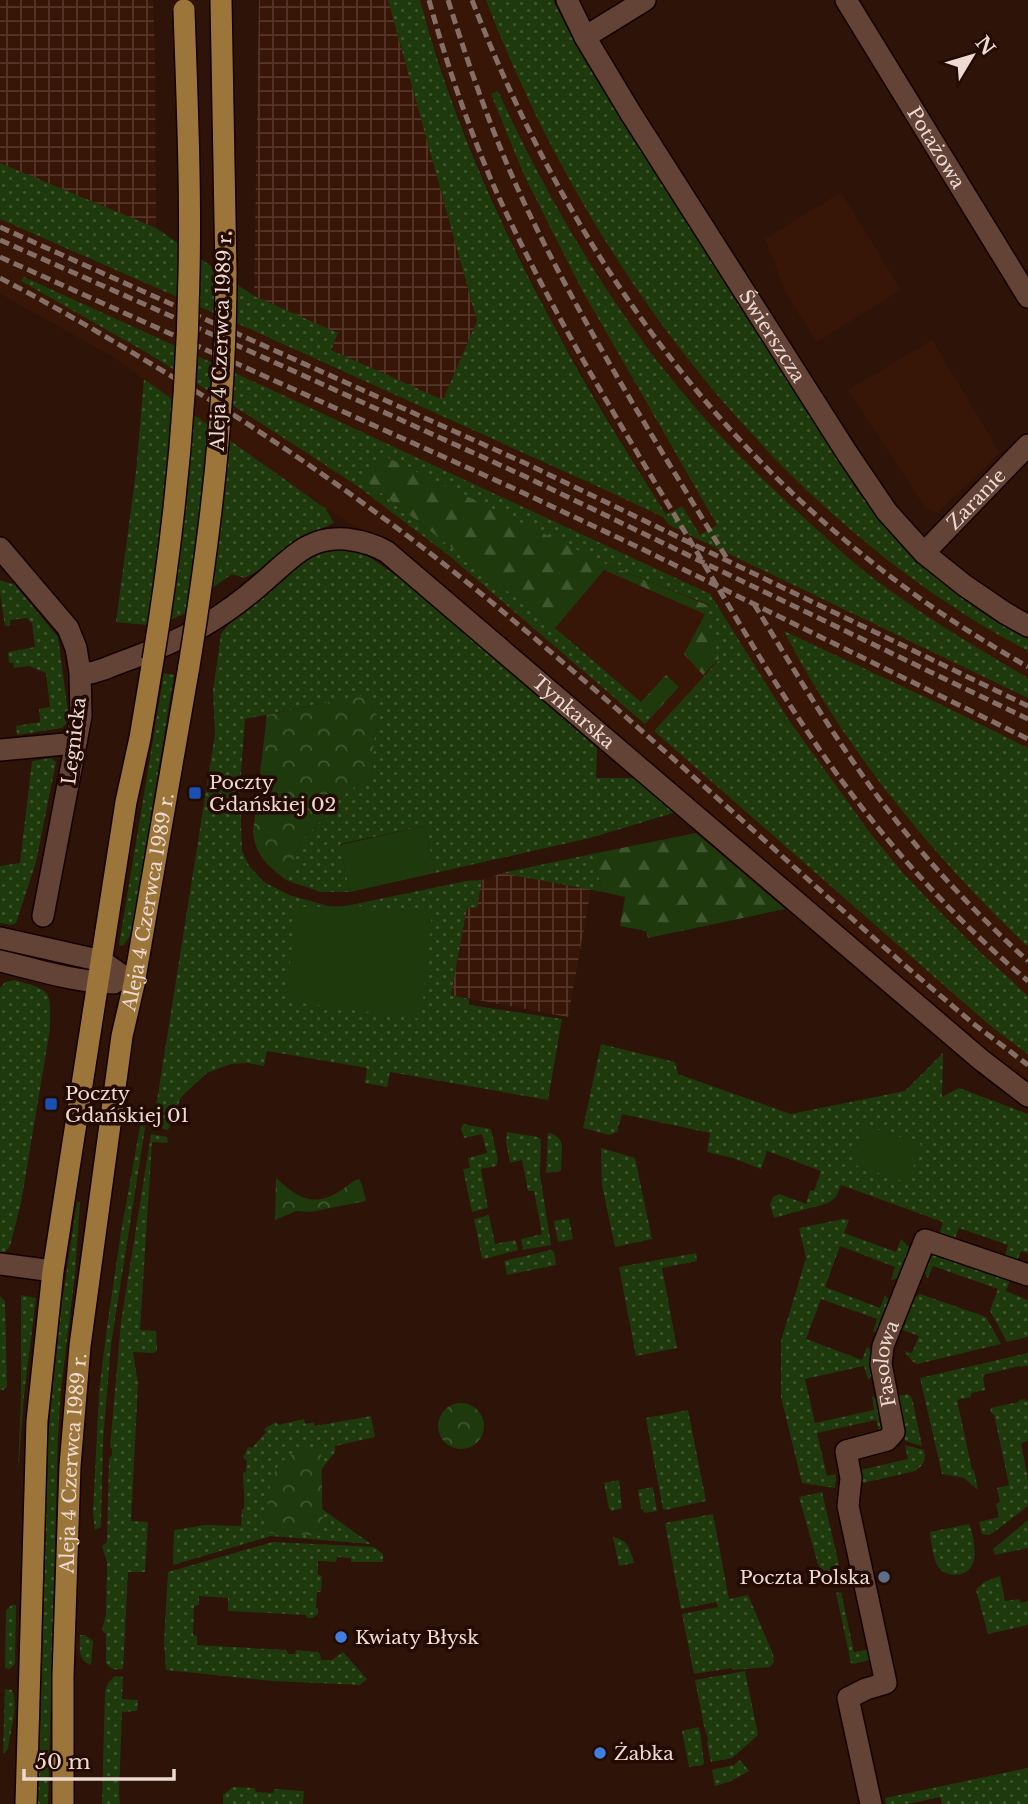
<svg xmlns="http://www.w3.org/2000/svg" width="1028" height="1804" font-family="'Libre Baskerville',serif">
<defs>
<pattern id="industrial-grid" width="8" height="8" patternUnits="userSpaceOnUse" patternTransform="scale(1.75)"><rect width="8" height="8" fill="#371607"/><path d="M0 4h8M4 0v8" fill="none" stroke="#54372a"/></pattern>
<pattern id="grass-dots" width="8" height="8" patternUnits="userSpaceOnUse" patternTransform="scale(1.75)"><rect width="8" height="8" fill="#1e3a0d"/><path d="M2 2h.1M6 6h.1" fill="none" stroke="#3f562f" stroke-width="1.8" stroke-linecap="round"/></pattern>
<pattern id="forest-firs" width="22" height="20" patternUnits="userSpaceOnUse" patternTransform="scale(1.75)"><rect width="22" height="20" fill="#1e3a0d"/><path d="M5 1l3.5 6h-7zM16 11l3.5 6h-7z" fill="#3f562f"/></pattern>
<pattern id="park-crowns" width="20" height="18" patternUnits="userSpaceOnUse" patternTransform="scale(1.75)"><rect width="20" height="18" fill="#1e3a0d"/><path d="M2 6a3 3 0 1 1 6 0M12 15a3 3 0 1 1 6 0" fill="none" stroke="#3f562f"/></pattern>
</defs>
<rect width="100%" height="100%" fill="#2d1308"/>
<path fill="#371607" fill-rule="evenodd" d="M420,0H486L522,86L554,149L589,212L626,272L667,331L709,384L753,437L799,483L874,549L950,606L1028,651V1082L1012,1071L865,945L390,546L326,509L113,357L0,294V219L252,330L612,493L665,515L555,329L504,226L460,122L427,25ZM24,277L247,379L245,413L82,314L22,282Z
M841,192L901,290L817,342L786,294L765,239Z
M932,340L1000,453L937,513L926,509L848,390Z"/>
<path fill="url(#industrial-grid)" d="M0,0H153L155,62L156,228L0,163Z
M259,0H388L477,321L443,400L331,350L338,334L254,296Z
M502,873L591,889L568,1017L451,995L467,906L477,908L482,880Z"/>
<path fill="url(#grass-dots)" d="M388,0H420C450,114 499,224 555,328C588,392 628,453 666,515L682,506L700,535L717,525L582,290L524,175L491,94L498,91C544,192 603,294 673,381C715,433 763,481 812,525C828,539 843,554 860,568C912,609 970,644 1028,678V698L669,525L663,517L612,493L252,330L0,219V163L156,228L254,296L338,333L331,350L443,400L477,321Z
M486,0H553L578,49L604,92L857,490C905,553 956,603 1028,639V651C1002,637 975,622 950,605C737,463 577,238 486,0Z
M24,277L248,379L710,594L788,719L870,833L903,873L939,911L980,952L1028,996V1054L993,1028L939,981L654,731L719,660L705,614L710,605L608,565L362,478L555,628L641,702L654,714L645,724L452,558L356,485L256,420L142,350L21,281Z
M144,379L326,509L334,523L297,539L258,571L244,578L232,574L208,591L189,612L167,621L147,625L116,622L136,472Z
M330,547L361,551L412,587L597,748L596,778H641L680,811L590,838L435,873L425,826L340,844L350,892H321L286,880L300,842L330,812L341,797L372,774L374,740L378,722L325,703L245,719L240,787L242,851L249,866L264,882L289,895L336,908L466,881L482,880L477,908L467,907L451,995L469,999V1005L562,1019L548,1100L390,1072L387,1087L365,1083L367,1068L267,1051L264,1066L247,1063L231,1064L207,1073L181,1097L168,1130L153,1126L215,734L213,691L221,634L234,617L288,568Z
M0,580L15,585L58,637L69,720L62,728L17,735L16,726L40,722L39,709L50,707L46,673L29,666L14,668L13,663H9L8,652L35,647L32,623L27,618L10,620V626H5L0,593Z
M784,631L942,705L1028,748V947C932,855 845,750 784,631Z
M164,673L174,675L134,919L130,936L123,946L119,945Z
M51,758L56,762L36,862L16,923L11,925L0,923V866L20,863L32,761Z
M592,854L603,892L502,873Z
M14,980C52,990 51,990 50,1029L21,1203L10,1246L4,1254L0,1252V988L5,982Z
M601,1044L675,1062L678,1074L791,1114L905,1091L943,1053L942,1097L959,1088L1028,1114V1253L1021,1251L1016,1263L1004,1258L1008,1245L959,1228L954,1240L939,1235L943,1222L841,1185L836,1197L828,1203L774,1218L770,1205L773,1197L779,1194L806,1204L810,1190L814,1191L821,1171L767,1151L761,1169L733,1158L707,1152L710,1133L622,1114L617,1132L609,1135L583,1128Z
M141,1121L146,1122L111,1345L103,1441L101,1527L95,1530L93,1513L99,1393L107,1327L121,1232Z
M463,1124L491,1129L498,1160L496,1166L481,1169L488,1208L472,1212L463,1169L470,1168L468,1158L487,1153L482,1134L464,1138L461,1129Z
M507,1132L538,1137L541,1140L540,1175L551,1245L523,1250L521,1239L542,1234L534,1191H528L522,1160L510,1163L506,1142Z
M548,1133C555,1134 562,1139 562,1147L561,1171L546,1173Z
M151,1134L167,1137L168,1143L152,1142L140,1330L156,1331L157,1351L153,1353L133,1352L138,1384L131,1521L148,1522L145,1572H128L123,1669C116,1670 111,1670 106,1663V1634L102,1630L106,1614L107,1569V1562L102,1546L107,1542L109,1459L112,1455V1449L110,1447L121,1322Z
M601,1148L635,1158L652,1239L615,1247L602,1185Z
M77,1202H80L75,1274L61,1390L58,1434L48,1804H38L48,1437L60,1316Z
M489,1215L495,1244L515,1240L518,1250L484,1259L482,1258L474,1219Z
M569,1218L573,1239L558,1242L554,1221Z
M843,1219L849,1220L844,1233L896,1252L901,1239L909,1247L910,1252L899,1278L891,1280L895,1267L840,1246L825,1287L880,1308L885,1295L891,1301L878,1332H873L877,1319L821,1299L806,1339L862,1360L867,1347L873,1351V1375L868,1380L864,1366L805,1379L815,1423L874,1410L872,1396L877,1398L884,1428L880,1433L876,1420L817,1433L827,1476L836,1474L835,1488L802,1483L781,1397V1341L806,1258L799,1228Z
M551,1250L554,1252L556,1265L507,1275L504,1261Z
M696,1253L697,1261L662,1268L677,1348L636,1356L619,1267Z
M938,1254L1011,1278L1006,1291L1028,1300V1337L1007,1342L990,1311L998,1289L933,1266L928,1278L923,1272L929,1257Z
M920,1294L986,1317L1001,1344L917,1364L912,1361L905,1352V1351L912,1353L919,1336L900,1329C905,1317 908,1300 920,1294Z
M21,1295L36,1298L24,1395L18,1475L21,1395Z
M0,1296L5,1301L7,1387L3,1390H0Z
M1028,1353V1366L1020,1367L1019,1366L983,1375L985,1390L971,1393V1397L957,1400L972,1470H974L978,1490L964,1478L942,1474L920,1378Z
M908,1394L912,1398L922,1446L905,1441L896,1396Z
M1025,1399V1401L1028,1400V1441L1021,1443L1028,1479V1506L990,1535L982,1534L979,1522L999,1517L996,1504L1000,1502L997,1488L1009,1485L994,1414H992L990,1408L1019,1402V1400Z
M688,1410L706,1501L665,1510L663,1509L646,1418Z
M371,1416L375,1437L335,1446V1452L321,1470L320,1449L322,1536V1509L371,1544L271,1536L173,1565L174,1530L205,1525L241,1526L242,1510L244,1508C245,1495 243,1485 243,1473L246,1472L247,1461L243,1458L248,1447L252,1448L266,1432L264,1429L276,1422L278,1425L304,1419L305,1424L314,1422L315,1426Z
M905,1445L924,1450C926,1461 924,1465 915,1471L863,1483L860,1482L856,1471L908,1459Z
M619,1480L622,1508L612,1511L609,1509L604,1483Z
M653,1487L657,1511L645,1513L641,1508L638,1490Z
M822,1492L842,1578V1583L823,1582L799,1497Z
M713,1514L729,1599L748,1595L773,1654L774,1662L770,1667L733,1670L732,1668L694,1674L682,1614L718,1607L716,1602L681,1609L665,1523Z
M1028,1520V1548L995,1555L993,1549Z
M969,1524C973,1534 977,1552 973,1563C968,1578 944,1579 937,1565C933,1556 931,1542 930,1532Z
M613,1537C629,1540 630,1550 634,1563L619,1566Z
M273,1542L374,1547L383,1554V1562H351V1558L337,1557L336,1562L318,1561V1575L322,1576L321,1592H317L316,1608H318V1613L313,1618H307L306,1615L228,1611V1598L199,1596V1605L194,1606L193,1635L197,1636V1645L287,1650L288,1654H295L296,1650L318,1652L320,1654L321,1660H332L343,1652L367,1679L360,1685L273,1681L166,1670L164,1642L168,1572Z
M1000,1576L1005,1601L1019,1599L1021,1603L1028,1601V1625L988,1634L976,1590L984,1582Z
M841,1592L854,1652L871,1649L873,1659L854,1664L851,1663L836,1593Z
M12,1605H16L15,1664L10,1669L5,1668L6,1610Z
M80,1635H85L93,1641L91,1665C77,1660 80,1648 80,1635Z
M745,1671L758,1735L732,1758L711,1762L707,1743L708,1739L704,1726L695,1680Z
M115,1676L123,1677L122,1699L138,1700L137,1711L122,1712L119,1794L120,1804H102L105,1691L108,1683Z
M5,1689L12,1690C19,1708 10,1731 8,1749L5,1753L3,1752Z
M698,1727L700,1731L704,1762L703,1765L689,1767L682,1731Z
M740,1760L749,1771L729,1782L715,1786L712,1770L734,1765Z
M1028,1768V1804H942L940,1797L908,1804H886L885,1798Z
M233,1787L255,1788L256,1792L273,1793L274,1789L304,1791L303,1804H223V1795Z"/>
<path fill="url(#forest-firs)" d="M380,454L608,565L710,606L705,614L719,659L703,675L684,654L705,614L604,570L555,628L362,478Z
M666,675L679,687L654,714L641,702Z
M696,833L785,909L648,938L646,931L620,926L625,897L603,892L592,854Z"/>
<path fill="url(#park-crowns)" d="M363,695L375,706L378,722L374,740L372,774L341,797L330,812L300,842L286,880C267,865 256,857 253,832L267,715Z
M276,1178C298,1198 313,1208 340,1191C347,1187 351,1181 359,1179L362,1185L366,1201L310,1212L296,1211L275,1220Z
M438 1426a23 23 0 1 1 46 0a23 23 0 1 1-46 0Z
M321,1449L323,1536L266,1533C268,1508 265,1465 293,1454C301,1450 312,1450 321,1449Z"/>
<path fill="#1e3a0d" d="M425,826L435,873L350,892L340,845Z
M357,906L432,913L421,1019L286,1001L293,935V907Z
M865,1125L921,1144L908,1183L852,1164Z"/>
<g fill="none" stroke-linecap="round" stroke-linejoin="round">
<defs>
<g id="minor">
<path id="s1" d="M567,0L585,37L630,112L847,453L887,512L924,553L964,585L1005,613L1028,626"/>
<path id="s2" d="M846,0L1028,297"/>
<path d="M585,37L645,0"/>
<path d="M0,548L68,628L76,648L80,672L81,716L43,916"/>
<path id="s3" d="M924,553L1028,445"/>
<path id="s4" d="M80,672L91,673L104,669C137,656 173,644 203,626C226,613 248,596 268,578C293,556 310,536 346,539C362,541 374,544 387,552L980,1059L1028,1096"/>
<path d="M0,750L76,743"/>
<path d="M0,938L102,961L134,984"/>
<path d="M0,961C38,970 75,982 114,983"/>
<path d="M0,1264L53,1271"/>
<path id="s5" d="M871,1804L848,1698L866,1689L886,1683L848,1506L851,1478L846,1451L887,1440L894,1432L881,1364L883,1346L925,1240L1028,1275"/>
</g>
<g id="major">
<path d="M221,0L226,273"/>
<path d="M26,1804L37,1421L53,1271L126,802L140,738L153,660"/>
<path id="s6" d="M63,1804V1676L70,1466L80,1346L122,1036L134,984L189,666"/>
</g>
</defs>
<use href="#minor" stroke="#140100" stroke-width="24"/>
<use href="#major" stroke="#140100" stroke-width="24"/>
<use href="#minor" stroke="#624336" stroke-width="21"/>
<use href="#major" stroke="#9b753a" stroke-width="21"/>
<path stroke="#856e65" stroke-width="5" stroke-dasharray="10 5" stroke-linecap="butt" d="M429,0C446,62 467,123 492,182C546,303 615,416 683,529C723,595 762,664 805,728C867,822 942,909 1028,981
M448,0C471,73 496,144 529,213C587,333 659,447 729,562
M472,0C562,233 701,437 903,586C943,616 985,642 1028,667
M0,227L527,464L1028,706
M0,240L245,349L522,475L1028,719
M0,257L515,489L640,548L1028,739
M0,278C62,310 122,346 181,382C300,455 414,536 520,626C655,739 784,860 916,975L975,1025L1028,1065
M754,604C787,658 819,713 856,766C905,838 964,903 1028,961"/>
<defs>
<path id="major-bridge" d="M153,660C174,533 187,405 189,275C191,187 187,99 184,10
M189,666C210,536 226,405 226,273"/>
</defs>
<use href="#major-bridge" stroke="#140100" stroke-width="24" stroke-linecap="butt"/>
<use href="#major-bridge" stroke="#9b753a" stroke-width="21"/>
</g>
<g fill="#1a4fb4" stroke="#230a02" stroke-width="2.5">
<rect x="188" y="786" width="14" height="14" rx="3.5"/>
<rect x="44" y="1097" width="14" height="14" rx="3.5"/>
</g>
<circle fill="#5c6f8a" stroke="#230a02" stroke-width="2.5" cx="884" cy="1577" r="7"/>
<g fill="#3f7fe0" stroke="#230a02" stroke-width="2.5">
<circle cx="341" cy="1637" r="7"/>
<circle cx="600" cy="1753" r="7"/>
</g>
<g text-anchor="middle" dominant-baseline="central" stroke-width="7" stroke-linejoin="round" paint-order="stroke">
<g font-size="19" fill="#eddad2" stroke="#230a02">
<text stroke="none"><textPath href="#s2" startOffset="173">Potażowa</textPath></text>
<text stroke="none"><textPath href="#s1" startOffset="394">Świerszcza</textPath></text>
<text transform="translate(221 341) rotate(-88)">Aleja 4 Czerwca 1989 r.</text>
<text stroke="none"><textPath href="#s3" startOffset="75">Zaranie</textPath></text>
<text stroke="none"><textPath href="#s4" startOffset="593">Tynkarska</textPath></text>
<text transform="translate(74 741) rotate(-83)">Legnicka</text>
<text stroke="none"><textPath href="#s6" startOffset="908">Aleja 4 Czerwca 1989 r.</textPath></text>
<text stroke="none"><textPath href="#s5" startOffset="509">Fasolowa</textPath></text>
<text stroke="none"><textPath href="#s6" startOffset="341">Aleja 4 Czerwca 1989 r.</textPath></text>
</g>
<g font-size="19" fill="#eddad2" stroke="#230a02" text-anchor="start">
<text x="209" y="782">Poczty<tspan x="209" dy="22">Gdańskiej 02</tspan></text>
<text x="65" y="1093">Poczty<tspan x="65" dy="22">Gdańskiej 01</tspan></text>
<text x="870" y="1577" text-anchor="end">Poczta Polska</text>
<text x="355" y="1637">Kwiaty Błysk</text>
<text x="614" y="1753">Żabka</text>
</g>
</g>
<g transform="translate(972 56) rotate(52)" stroke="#230a02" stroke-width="5" paint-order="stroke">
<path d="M0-5L12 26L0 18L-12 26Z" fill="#eddad2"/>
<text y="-10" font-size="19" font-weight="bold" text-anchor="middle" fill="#eddad2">N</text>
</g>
<path d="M24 1769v10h150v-10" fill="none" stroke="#eddad2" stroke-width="3.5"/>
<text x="35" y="1769" font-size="21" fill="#eddad2" stroke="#230a02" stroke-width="5" paint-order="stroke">50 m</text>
</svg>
